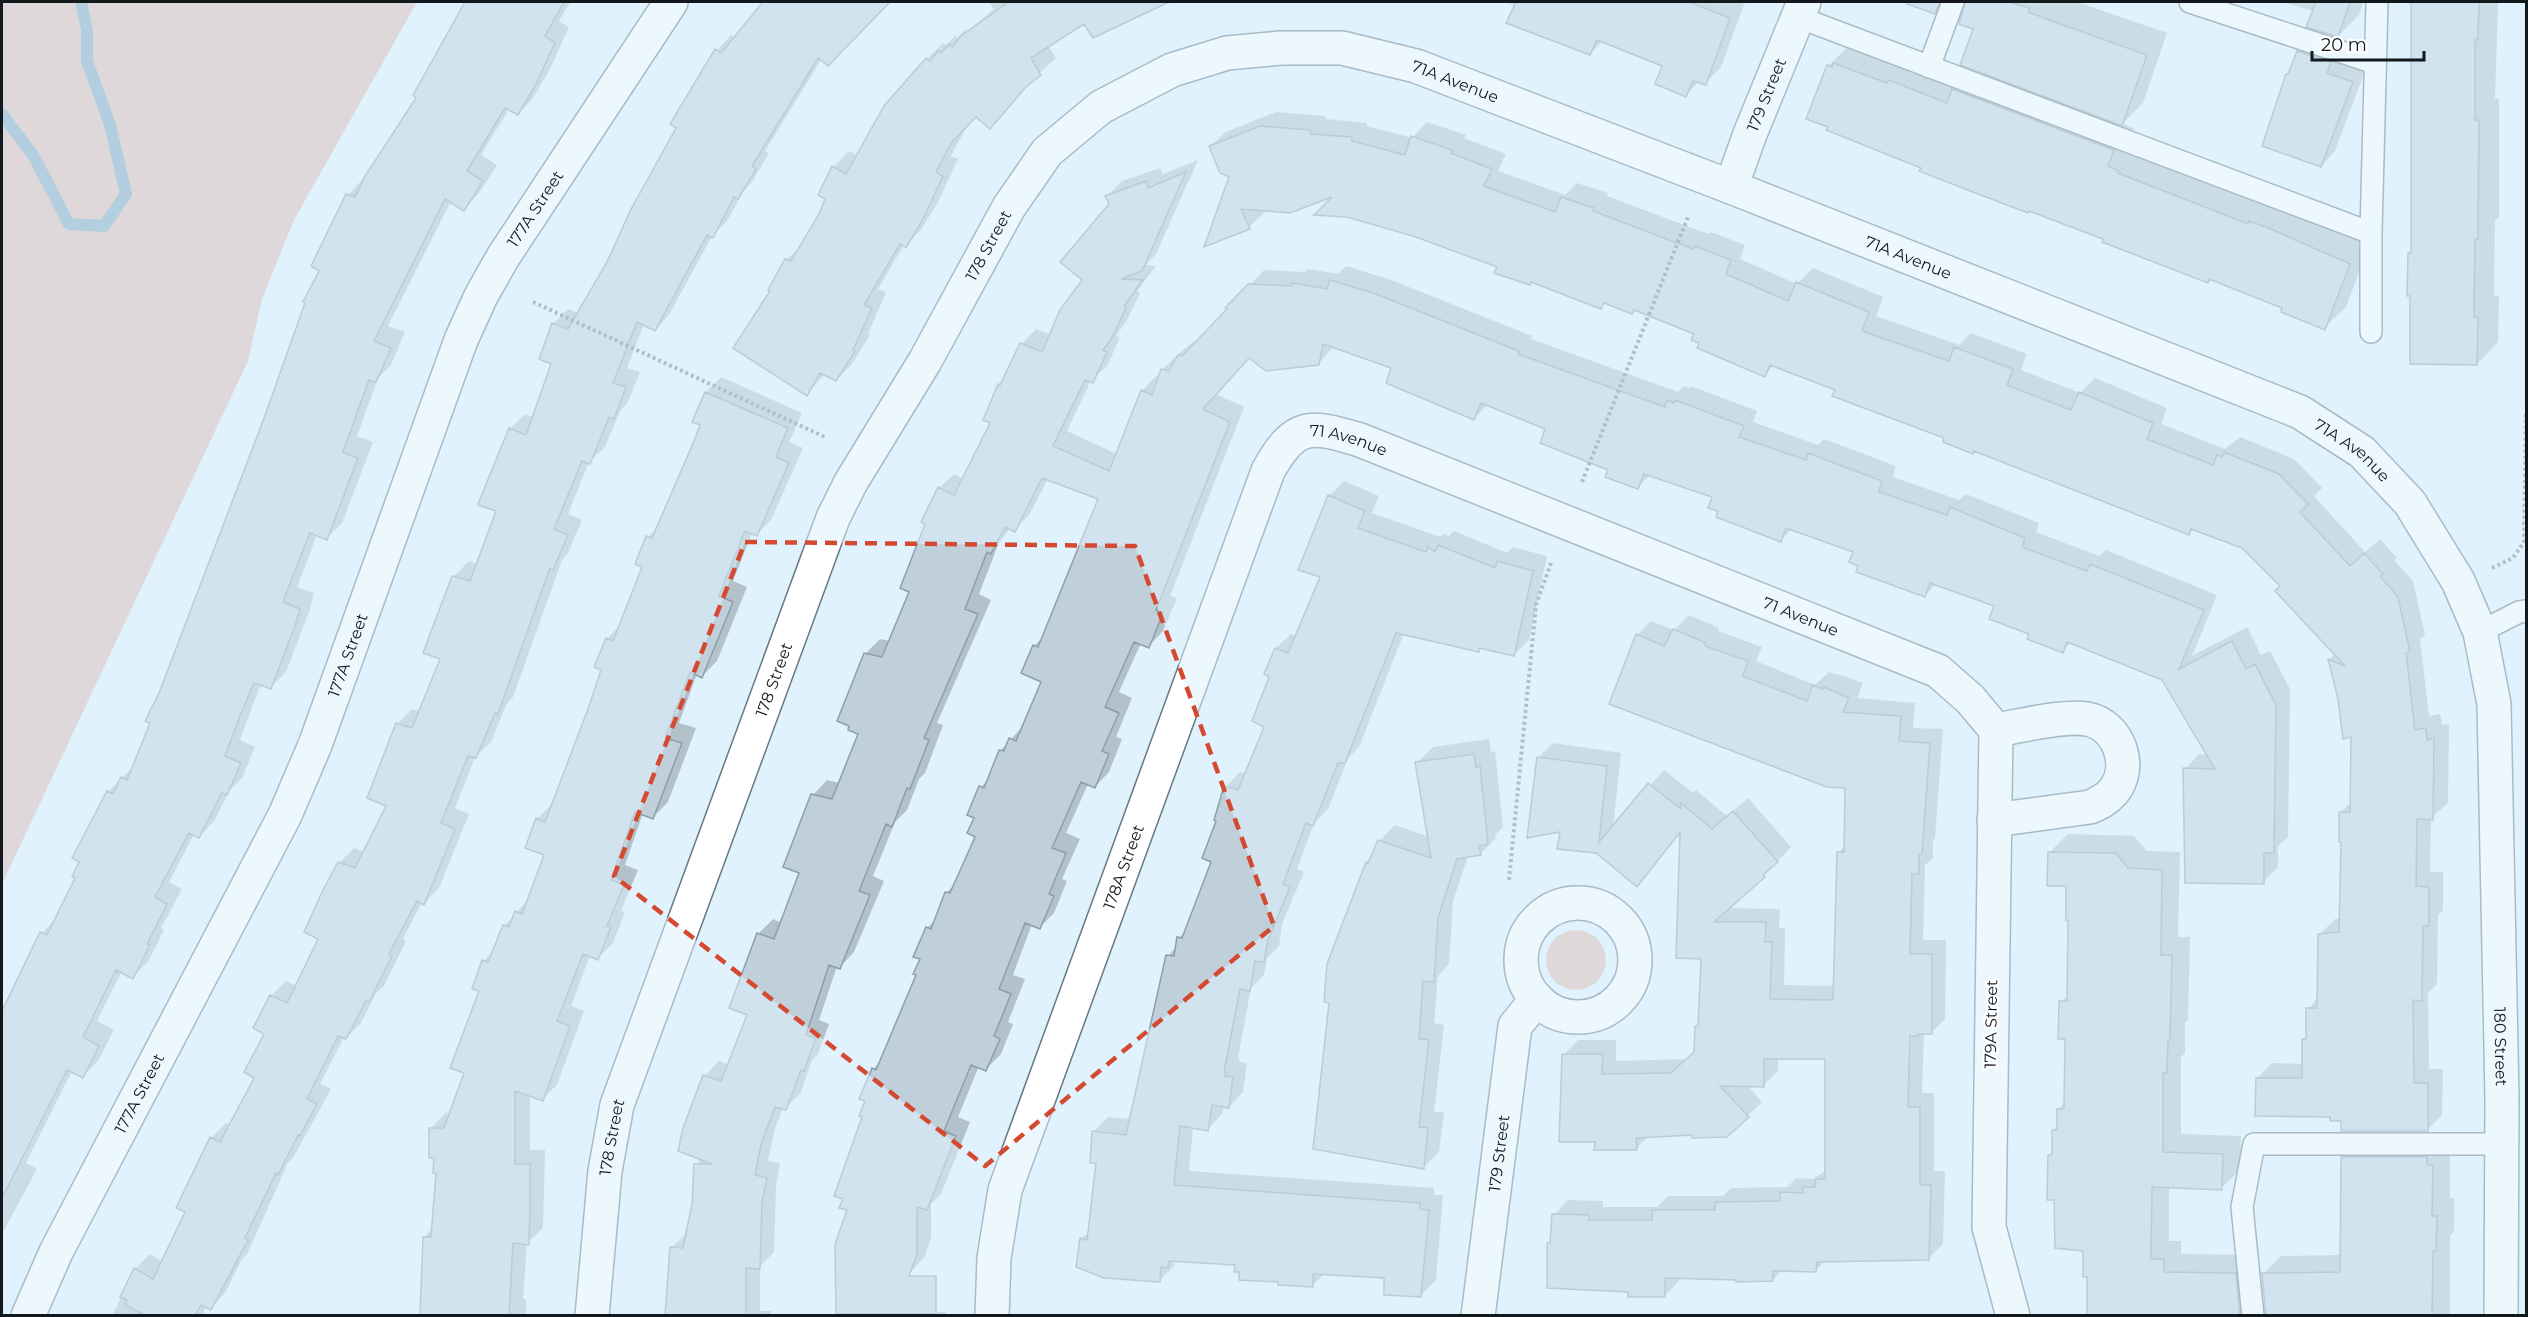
<svg xmlns="http://www.w3.org/2000/svg" width="2528" height="1317" font-family="Montserrat,sans-serif">
<rect width="100%" height="100%" fill="#dff2fd"/>
<path fill="#ddb9b1" d="M2,2H417L294,220L262,299L248,361L2,884Z
M1546 960a30 30 0 1 1 60 0a30 30 0 1 1-60 0Z"/>
<path fill="#0003" d="M467,2H570L559,21L569,27L550,69L533,98L518,114L509,109L481,155L497,165L479,193L464,209L451,201L388,326L405,332L391,365L378,378L357,436L373,442L342,523L327,538L317,534L311,551L297,587L314,593L310,609L286,672L270,688L261,684L255,699L240,740L255,747L242,778L230,790L214,821L199,837L194,834L169,882L182,889L161,928L164,930L148,962L132,977L122,971L97,1021L114,1030L98,1061L83,1076L72,1071L26,1163L37,1169L2,1234V1012L42,933L57,917L77,878L108,792L134,766L348,195L363,179L365,180L418,97Z
M765,2H885L829,47L765,151L769,153L752,182L743,192L727,221L712,236L669,315L655,330L644,324L627,368L640,372L628,402L620,411L605,447L589,462L568,514L582,520L568,553L562,560L513,697L506,705L491,742L475,757L455,808L469,814L439,888L424,903L422,902L403,939L406,941L384,986L376,993L361,1023L346,1038L344,1037L320,1084L331,1089L293,1158L288,1163L247,1254L242,1259L225,1293L211,1308L206,1306L202,1316H112L135,1269L150,1254L163,1262L187,1211L211,1138L226,1123L231,1125L256,1077L271,996L286,981L297,986L320,939L339,863L354,848L365,852L388,806L397,724L412,709L421,712L442,658L425,652L454,576L469,561L478,564L498,510L510,429L525,414L534,418L553,363V324L568,309L578,313L608,263L717,50L731,35L735,38Z
M991,2H1163L1084,22L1048,45L1056,58L1033,79L990,127L976,115L968,124L951,156L958,159L938,202L921,230L904,245L878,289L886,292L868,334L870,335L852,364L836,380L825,374L807,394L772,291L786,260L803,244L827,199L834,167L849,151L858,156L927,59L943,43L946,45L955,36L957,38L966,29L968,31L994,9L990,3Z
M1505,2H1745L1721,67L1705,83L1699,81L1686,95L1664,65L1603,41L1590,54L1516,6Z
M1906,2H1946L1934,13Z
M1967,2H2077L2167,33L2143,103L2122,124L2134,128L2128,145L2370,243L2346,307L2324,328L2284,307L2210,278L2207,281L2105,238L1923,167L1828,66L1850,45L1963,80L1974,68L1975,28L1960,23Z
M2282,2H2363L2359,15L2338,36L2314,11Z
M2412,2H2498L2495,99H2499V217L2495,220L2494,296H2499L2498,342L2477,364L2409,253L2412,250Z
M2313,37L2366,68L2335,151L2321,166L2287,74L2298,52Z
M1276,112L1325,116L1326,119L1367,123V126L1412,138L1427,122L1466,135L1464,138L1506,154L1498,171L1565,195L1577,183L1608,193L1607,196L1708,234L1711,232L1745,245L1740,259L1797,284L1813,268L1883,297L1876,316L1959,345L1971,333L2027,354L2021,370L2080,393L2095,378L2167,408L2161,424L2225,449L2240,437L2294,459L2322,488L2314,496L2365,552L2380,539L2397,558L2394,560L2413,581L2425,635L2420,639L2429,716L2440,714L2442,725L2449,724L2448,803L2431,818L2430,872H2443V910L2438,915L2437,984L2428,993L2429,1069H2443L2442,1115L2427,1130L2343,1120L2257,1078L2272,1063L2304,1064L2308,1009L2318,998L2320,934L2335,919H2341L2343,840L2341,812L2352,801L2353,735L2339,699L2329,660L2335,654L2282,586L2243,547L2194,528L2188,533L1976,449L1973,452L1946,437L1837,389L1774,365L1764,375L1701,343L1696,333L1635,309L1632,312L1606,302L1600,308L1499,266L1337,193L1262,209L1264,213L1249,227L1207,244L1231,176L1211,146L1226,132Z
M1198,160L1156,254L1145,265L1156,266L1137,291L1140,293L1127,320L1116,336L1120,337L1107,366L1091,380L1067,431L1117,454L1142,391L1156,376L1159,378L1162,370L1177,355L1194,341L1198,342L1264,270L1305,272L1308,269L1338,274L1346,266L1391,280L1532,336L1531,339L1678,392L1683,386L1689,388L1691,386L1757,411L1753,422L1818,445L1824,439L1896,466L1893,477L1959,500L1966,494L2039,523L2036,532L2099,556L2106,550L2217,595L2192,656L2247,627L2261,655L2270,651L2290,689L2288,837L2278,846V867L2263,882L2185,769L2199,754L2208,755L2164,679L2071,642L2062,651L2031,633L1995,605L1936,584L1924,596L1860,565L1855,551L1793,528L1780,541L1719,510L1714,496L1651,474L1638,487L1547,428L1488,404L1474,419L1393,367L1334,346L1318,364L1249,357L1216,394L1244,407L1170,596L1177,598L1163,631L1149,646L1141,643L1119,692L1132,698L1116,737L1122,739L1109,772L1095,787L1088,784L1066,833L1080,839L1062,879L1067,881L1054,913L1040,927L1032,924L1013,975L1025,979L1008,1022L1013,1024L1001,1054L986,1069L979,1066L958,1117L970,1122L941,1194L931,1204V1238L924,1258L909,1273L849,1209L873,1069L881,1061L918,975L927,928L937,918L947,892L956,883L977,836L976,817L981,787L989,779L1000,751L1025,724L1043,681L1034,646L1044,636L1099,498L1048,479L1029,515L1014,530L1010,528L998,545L979,594L991,600L937,723L943,725L925,773L919,779L907,810L895,822L873,876L884,881L854,952L840,967L837,966L819,1020L829,1024L818,1054L812,1060L800,1094L785,1108H783L775,1128L768,1161L780,1163L776,1186L774,1252L760,1266V1311H771V1316H667L671,1248L687,1233L693,1204L695,1165L701,1159L705,1076L719,1061L729,1065L749,1014L758,934L773,919L782,923L801,873L813,795L827,780L840,783L860,733L865,654L880,639L890,641L911,591L939,488L954,474L964,479L992,422L999,385L1004,380L1022,344L1036,329L1051,335L1084,280L1111,205L1107,196L1122,181L1160,168L1163,174Z
M721,377L802,413L789,442L803,448L771,520L756,535L752,533L733,581L747,587L717,661L702,676L697,674L679,723L696,728L668,802L653,817L643,813L625,865L638,870L621,911L625,912L613,943L598,958L590,955L571,1006L584,1011L557,1085L542,1099L530,1095V1150H545L543,1228L527,1243L523,1299H526V1316H422L424,1237L433,1228L437,1171L431,1128L446,1113H451L466,1072L481,991L484,961L495,949L504,926L529,899L546,854L537,819L552,804L590,709L603,669L607,639L620,625L644,566L648,537L660,525L702,424L694,421L706,392Z
M1344,481L1379,496L1372,513L1440,537L1444,534L1449,536L1454,531L1507,553L1513,547L1547,556L1529,640L1514,655L1481,647L1478,650L1404,633L1359,747L1348,758L1328,809L1314,823L1297,869L1304,872L1282,924L1279,946L1267,958L1264,975L1251,988L1238,1058H1240L1239,1062L1247,1063L1243,1092L1229,1107L1224,1106L1222,1114L1208,1129L1193,1127L1189,1171L1434,1188V1195H1443L1436,1280L1421,1295L1386,1276L1325,1273L1312,1286L1280,1281L1241,1270L1236,1264L1175,1260L1174,1266L1159,1281L1081,1239L1090,1231L1097,1161L1093,1132L1108,1117L1131,1119L1168,956L1177,946L1179,938L1187,930L1213,861L1226,787L1240,772L1246,774L1266,726L1271,676L1266,674L1276,648L1291,634L1297,636L1322,576L1329,496Z
M1689,615L1719,628L1718,631L1762,647L1756,661L1815,685L1829,672L1838,675L1839,674L1863,683L1857,698L1915,703L1913,728L1943,729L1935,838L1933,841V858L1925,865L1923,940H1946L1945,1019L1931,1033L1924,1032L1922,1093H1934V1171H1945L1943,1244L1928,1259L1825,1261L1816,1270L1783,1269L1773,1280L1679,1277V1281L1664,1296L1630,1291L1552,1241L1554,1215L1568,1200L1603,1201V1207H1657L1668,1196H1723L1731,1188L1787,1187L1796,1178L1813,1179L1827,1170V1058H1778V1071L1763,1085H1747L1762,1102L1726,1136L1693,1134L1648,1136L1636,1149L1596,1141L1564,1054L1578,1040H1616V1061L1687,1059L1696,1052V1026L1700,1023L1702,957L1681,832L1637,885L1596,851L1561,830L1538,758L1553,743L1621,753L1613,828L1664,770L1693,793L1696,790L1727,816L1748,798L1791,847L1764,876L1727,908L1780,909L1779,928H1785L1784,985L1835,986L1839,852L1846,845L1847,787L1637,635L1651,621L1674,630Z
M1489,739L1491,752L1495,751L1503,827L1495,835L1496,838L1480,854L1468,856L1453,901L1449,964L1438,976L1434,1023L1444,1025L1434,1112H1444L1439,1152L1423,1168L1367,863L1372,858L1379,841L1395,825L1429,837L1417,763L1433,747Z
M2068,834L2134,836L2147,851L2180,852L2178,937H2190L2188,1020L2185,1022V1053L2181,1057V1134L2241,1136L2240,1170L2221,1188L2169,1186V1241H2181V1254L2254,1255L2260,1305L2267,1310L2263,1274L2281,1256L2341,1255L2343,1157L2361,1139L2450,1147V1198H2454V1231L2450,1235V1316H2088L2089,1276L2085,1250L2056,1198L2049,1155L2053,1151V1130L2058,1125V1109L2066,1102L2067,1038L2061,1002L2069,994L2068,885L2050,852Z
M851,1312H946V1316H848Z"/>
<g fill="none" stroke-linecap="round" stroke-linejoin="round">
<path stroke="#7ea3b9" stroke-width="12" d="M2,114L33,155L69,224L104,226L126,194L110,125L87,61V30L81,2"/>
</g>
<path fill="#bfd0db" stroke="#8e9fa9" stroke-width="1.5" d="M465,2H564L545,36L555,43L535,86L518,115L505,108L467,171L483,181L464,211L445,199L374,341L391,348L376,382L369,380L343,452L358,458L327,540L310,533L296,568L283,602L300,609L295,626L271,689L254,683L240,716L225,756L241,763L227,795L222,793L199,838L189,833L155,897L167,904L147,944L150,945L133,979L116,970L83,1037L99,1046L83,1078L67,1070L2,1198V1011L40,932L47,935L75,878L72,877L79,862L72,858L107,791L113,794L121,777L127,780L150,723L145,721L159,693L263,421L305,303L303,302L319,271L311,266L346,194L355,197L365,176L416,98L413,95Z
M763,2H890L828,66L818,58L752,166L756,169L738,199L734,197L713,238L707,235L655,331L637,322L613,383L626,387L614,419L609,417L590,464L582,461L554,529L568,535L553,570L550,568L498,714L495,713L476,758L468,756L441,823L455,829L424,905L417,901L389,954L392,956L369,1002L366,1001L346,1039L338,1036L307,1099L317,1104L300,1136L298,1135L278,1175L276,1173L245,1238L248,1240L211,1310L201,1305L195,1316H147L125,1305L127,1300L120,1297L134,1268L153,1279L185,1212L176,1208L210,1137L220,1142L254,1078L244,1072L264,1034L253,1028L270,995L287,1003L318,939L304,932L322,892L338,862L355,868L386,806L367,798L396,723L412,728L440,659L423,653L452,576L470,581L496,511L478,505L480,499L509,428L526,435L551,364L539,359L552,323L568,329L607,262L631,209L676,128L670,124L715,49L721,53Z
M1009,2H1169L1093,38L1084,24L1031,58L1041,75L1026,87L990,129L976,117L952,142L936,172L943,176L923,219L906,248L900,244L864,305L872,308L853,350L855,351L836,381L820,373L807,396L733,348L770,291L768,290L785,259L791,261L819,214L825,199L818,195L832,166L846,174L884,106L926,58L930,61L938,51L941,53L949,44L952,47L961,36Z
M1516,2H1689L1730,18L1706,85L1693,81L1686,97L1655,84L1662,66L1597,40L1590,55L1506,23Z
M1907,2H1940L1935,14L1907,4Z
M1965,2H2009L2030,8L2028,12L2052,21L2147,55L2122,126L1960,65L1973,29L1959,24Z
M2316,2H2350L2338,37L2306,27Z
M2411,2H2479L2478,40H2475V120H2479L2478,239H2475L2474,317H2478L2477,365L2410,364V296H2407L2408,253H2411Z
M2297,51L2331,62L2327,73L2353,82L2321,167L2262,146L2286,74H2288Z
M1833,63L1887,83L1889,80L1947,103L1952,89L2114,150L2108,166L2119,171L2118,173L2248,224L2249,221L2266,227L2350,264L2325,330L2281,312L2282,308L2209,279L2208,283L2102,242L2103,239L2029,211L2028,213L1965,189L1919,171L1921,168L1826,130L1828,127L1806,119L1827,65L1832,67Z
M1260,126L1310,130L1311,134L1352,137V141L1405,155L1411,136L1452,150L1451,153L1492,169L1484,186L1555,212L1561,197L1594,208L1593,211L1693,249L1695,246L1731,260L1726,274L1788,301L1796,282L1869,312L1862,331L1949,361L1954,347L2013,369L2007,385L2071,410L2079,392L2153,423L2147,439L2213,465L2217,455L2222,457L2224,452L2279,474L2308,504L2300,512L2350,566L2364,553L2383,574L2380,576L2398,597L2410,652L2406,653L2415,730L2426,728L2427,740L2434,738L2433,820L2417,819L2416,886L2429,887V926H2423L2422,1001L2413,1000L2414,1083H2428V1131H2341V1121H2330V1117L2255,1116L2256,1078H2302V1039H2306V1008H2317L2318,934L2339,932L2341,842H2339V812H2350L2351,737L2343,739L2338,699L2328,659L2345,666L2275,591L2280,586L2242,548L2191,529L2189,535L1974,451L1973,454L1943,442L1944,438L1832,396L1835,390L1770,365L1765,377L1697,348L1699,343L1691,340L1694,334L1634,310L1632,314L1604,303L1601,309L1531,282L1530,285L1494,273L1497,267L1416,237L1347,217L1314,215L1332,197L1290,213L1241,209L1250,229L1204,247L1229,177L1220,173L1209,146Z
M1186,172L1142,271L1121,279L1143,280L1124,306L1126,308L1113,336L1103,350L1107,352L1093,383L1085,380L1053,446L1109,471L1141,390L1152,395L1161,369L1169,371L1178,355L1182,356L1227,309L1225,308L1248,284L1292,286V283L1327,289L1330,280L1376,294L1519,351L1518,354L1665,407L1667,400L1674,403L1675,400L1744,426L1739,437L1806,460L1808,453L1882,481L1879,492L1947,515L1950,507L2025,538L2022,547L2087,571L2090,564L2204,610L2179,669L2232,641L2246,669L2255,664L2276,705L2274,853H2264V884L2185,883L2183,768L2215,769L2162,680L2067,642L2063,653L2027,639L2029,634L1989,619L1994,606L1930,583L1925,597L1856,572L1858,566L1849,562L1853,552L1786,528L1781,542L1716,517L1718,511L1708,508L1712,497L1644,474L1638,489L1605,477L1608,470L1540,443L1545,429L1481,403L1474,420L1386,383L1391,368L1323,344L1319,365L1266,371L1249,358L1203,409L1230,422L1156,610L1163,613L1149,648L1134,642L1105,707L1119,713L1102,751L1109,754L1095,788L1081,782L1052,848L1066,853L1049,894L1054,896L1040,929L1025,923L999,989L1011,994L994,1036L1000,1039L986,1071L971,1065L944,1131L956,1136L927,1210L917,1207V1254L909,1276H936V1314H836L835,1244L847,1210L839,1208L843,1199L834,1196L862,1117L859,1116L865,1101L859,1099L872,1068L876,1070L916,975L913,974L920,959L913,957L926,927L931,929L945,892L950,893L975,837L967,833L974,818L967,815L979,786L984,788L999,750L1004,751L1009,738L1016,741L1041,682L1021,673L1033,645L1038,647L1098,499L1042,478L1015,532L1005,527L991,554L987,552L965,609L978,614L924,738L929,740L910,789L907,788L892,827L886,824L859,891L870,895L840,969L829,965L806,1035L816,1038L804,1071L801,1070L786,1110L775,1107L761,1144L755,1175L767,1178L762,1202L760,1269L746,1268V1316H665L670,1247L683,1248L692,1204L694,1164H712L678,1151L683,1128L703,1075L721,1081L747,1015L729,1008L757,933L774,939L799,873L783,867L811,794L832,799L858,734L848,730L849,726L837,721L864,653L882,657L909,592L900,588L925,524L921,522L938,487L954,495L990,423L983,420L998,384L1000,385L1020,343L1042,352L1060,310L1082,280L1060,262L1109,204L1105,196L1146,181L1148,188Z
M705,392L788,428L776,457L789,463L757,536L745,531L719,596L733,602L702,678L690,672L665,738L682,743L653,819L635,812L611,880L624,885L607,926L611,927L598,960L583,954L557,1021L570,1026L543,1101L515,1091V1164H530V1206L529,1245L513,1243L509,1316H420L423,1237H431L436,1173H433L434,1158H429V1128H444L464,1073L450,1068L479,991L472,989L482,960L488,962L503,925L509,927L515,911L522,914L544,855L525,848L536,818L545,822L588,709L601,670L594,667L606,638L613,641L642,567L635,564L646,536L652,538L694,441L700,425L692,422Z
M1328,495L1365,511L1358,528L1426,552L1428,547L1435,552L1438,545L1495,568L1497,561L1533,571L1514,656L1479,648V652L1396,633L1345,763H1338L1313,826L1306,823L1283,884L1290,887L1268,940L1264,962L1255,961L1250,991L1240,989L1224,1072L1226,1073L1225,1076L1233,1077L1229,1108L1212,1105L1208,1131L1180,1126L1174,1185L1420,1203V1209L1429,1210L1421,1297L1384,1295V1278L1313,1274V1287L1278,1285V1282L1239,1280V1272H1234L1235,1265L1169,1261L1168,1268L1161,1267L1160,1282L1104,1278L1076,1267L1080,1238L1087,1240L1096,1163H1090L1092,1131L1126,1135L1166,955L1174,956L1177,937L1182,938L1211,862L1202,858L1216,821L1214,820L1224,786L1238,790L1264,727L1252,721L1269,677L1264,674L1275,648L1288,653L1320,577L1298,570Z
M1673,629L1706,643L1705,646L1748,661L1743,676L1807,701L1813,685L1823,689L1824,687L1849,698L1843,712L1901,716L1899,741L1930,743L1922,854H1919V874H1912L1910,954H1932V1034H1918V1036H1910L1908,1107H1920V1185H1931L1929,1260L1817,1262L1816,1272L1773,1271V1281L1736,1282V1280L1665,1278V1297H1628V1292L1547,1288V1243H1550L1552,1214L1589,1215V1220H1652V1210H1715V1202L1780,1201V1192L1803,1193V1187H1815L1816,1179H1825V1059H1764V1087L1720,1086L1749,1117L1727,1137L1692,1138V1135L1636,1138L1637,1150H1594L1595,1142H1559L1562,1054H1603L1602,1074L1671,1073L1694,1052L1695,1026H1698L1701,959L1676,958L1680,832L1637,887L1596,853L1557,849L1560,832L1527,838L1537,757L1607,766L1599,842L1648,783L1681,809V803L1712,829L1733,811L1778,862L1763,875L1765,877L1714,922H1766L1765,942H1772L1770,999L1833,1000L1837,852H1844L1845,788L1827,787L1609,704L1636,634L1664,646Z
M1474,754L1476,767L1480,766L1488,844L1479,846L1481,855L1457,859L1438,918L1434,982L1423,981L1419,1039L1429,1040L1419,1127L1428,1128L1424,1169L1313,1149L1329,1003L1324,1002L1327,964L1366,862L1368,863L1378,840L1431,858L1415,762Z
M2048,852L2116,853L2128,868L2162,870L2161,955H2172L2170,1040H2168L2167,1073H2163V1152L2223,1154L2222,1190L2152,1187L2151,1259H2164V1272L2236,1273L2240,1316H2087V1277H2083V1251L2055,1248L2054,1200H2047L2048,1155H2052V1130H2057V1109H2064L2065,1039H2058L2059,1001H2067L2068,920H2066V886H2047Z
M2341,1157H2427V1165H2433L2432,1216H2437L2436,1251H2433L2432,1316H2266L2262,1273L2340,1272Z"/>
<g fill="none" stroke-linecap="round" stroke-linejoin="round">
<defs>
<path id="lane" d="M2190,2L2375,63
M1798,17L2371,233L2377,2
M1929,67L1953,2
M2371,233V332
M2480,632L2519,612L2526,611
M2253,1316L2242,1207L2254,1144H2502"/>
<g id="street">
<path id="s1" d="M1731,187L1750,134L1804,2"/>
<path d="M1996,730L1989,1227L2013,1316"/>
<path d="M1994,820L2090,807C2099,803 2106,800 2113,792C2134,767 2119,725 2087,719C2064,715 2020,726 1996,730"/>
<circle cx="1578" cy="960" r="57"/>
<path id="s2" d="M28,1316L56,1252L285,815L315,745L461,340L481,296L503,257L671,2"/>
<path id="s3" d="M592,1316L605,1171L617,1105L833,518L851,482L925,361L1009,207L1047,152L1101,107L1172,70L1227,53L1281,48H1342L1416,66L1731,187L2300,412L2362,452L2410,503L2458,581L2480,632L2494,704L2502,1098L2501,1316"/>
<path id="s4" d="M992,1316L994,1258L1005,1190L1268,471C1295,422 1310,425 1360,440L1938,671L1970,699L1996,730"/>
<path id="s5" d="M1478,1316L1515,1026L1537,999"/>
</g>
</defs>
<use href="#lane" stroke="#687882" stroke-width="24"/>
<use href="#street" stroke="#687882" stroke-width="36"/>
<path stroke="#78848c" stroke-width="4" stroke-dasharray="3 3" stroke-linecap="butt" d="M533,302L827,438
M1582,482L1688,217
M2492,568L2513,558L2524,542L2526,411
M1509,880L1536,605L1551,563"/>
<use href="#lane" stroke="#fff" stroke-width="21"/>
<use href="#street" stroke="#fff" stroke-width="33"/>
</g>
<path d="M0 0H2528V1317H0ZM745,542L1135,546L1274,926L985,1166L614,876Z" fill="#dff2fd" fill-opacity=".55" fill-rule="evenodd"/>
<path fill="none" stroke="#d54931" stroke-width="4.5" stroke-dasharray="12 8" stroke-linejoin="round" d="M745,542L1135,546L1274,926L985,1166L614,876Z"/>
<g text-anchor="middle" dominant-baseline="central" stroke-width="4.5" stroke-linejoin="round" paint-order="stroke">
<g font-size="16" fill="#12181c" stroke="#fff">
<text stroke="none"><textPath href="#s3" startOffset="1704">71A Avenue</textPath></text>
<text stroke="none"><textPath href="#s1" startOffset="99">179 Street</textPath></text>
<text stroke="none"><textPath href="#s2" startOffset="1221">177A Street</textPath></text>
<text stroke="none"><textPath href="#s3" startOffset="1152">178 Street</textPath></text>
<text stroke="none"><textPath href="#s3" startOffset="2190">71A Avenue</textPath></text>
<text stroke="none"><textPath href="#s4" startOffset="993">71 Avenue</textPath></text>
<text stroke="none"><textPath href="#s3" startOffset="2676">71A Avenue</textPath></text>
<text stroke="none"><textPath href="#s4" startOffset="1479">71 Avenue</textPath></text>
<text stroke="none"><textPath href="#s2" startOffset="735">177A Street</textPath></text>
<text stroke="none"><textPath href="#s3" startOffset="666">178 Street</textPath></text>
<text stroke="none"><textPath href="#s4" startOffset="471">178A Street</textPath></text>
<text transform="translate(1991 1024) rotate(-89)">179A Street</text>
<text stroke="none"><textPath href="#s3" startOffset="3318">180 Street</textPath></text>
<text stroke="none"><textPath href="#s2" startOffset="249">177A Street</textPath></text>
<text stroke="none"><textPath href="#s3" startOffset="180">178 Street</textPath></text>
<text stroke="none"><textPath href="#s5" startOffset="164">179 Street</textPath></text>
</g>
</g>
<rect width="2528" height="1317" fill="none" stroke="#12181c" stroke-width="6"/>
<path d="M2312 51v9h112v-9" fill="none" stroke="#12181c" stroke-width="3"/>
<text x="2321" y="51" font-size="18" fill="#12181c" stroke="#ffffff" stroke-width="4.5" paint-order="stroke">20 m</text>
</svg>
